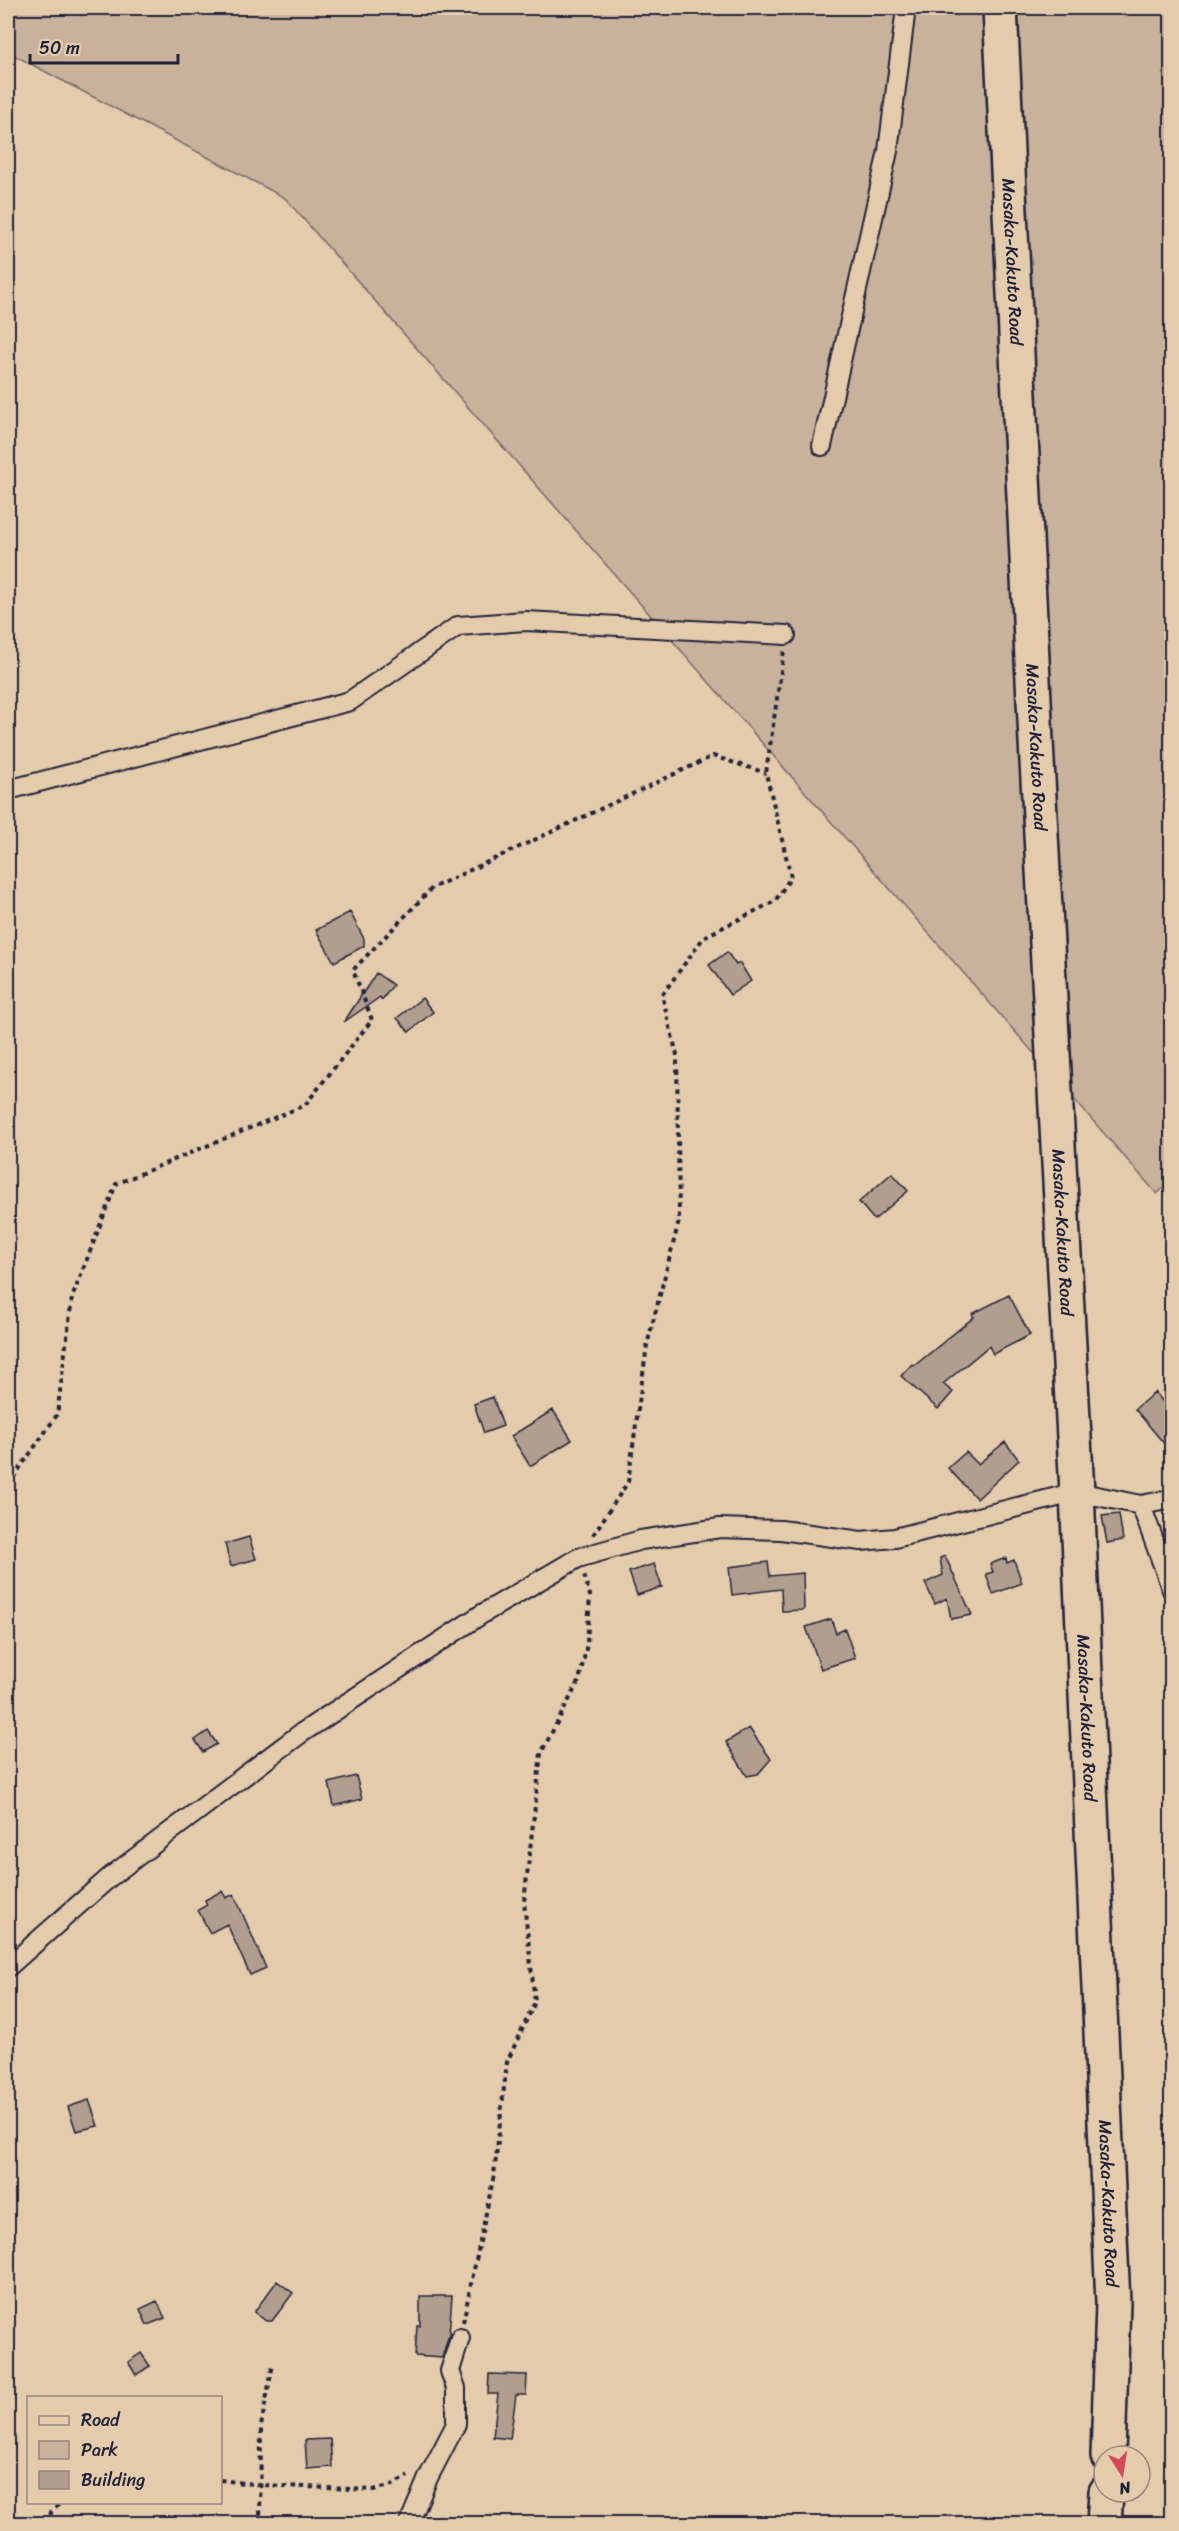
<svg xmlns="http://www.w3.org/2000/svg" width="1179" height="2531" font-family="Sriracha,sans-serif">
<rect width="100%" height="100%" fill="#e4cbac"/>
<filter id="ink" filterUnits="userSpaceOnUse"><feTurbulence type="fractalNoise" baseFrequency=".0167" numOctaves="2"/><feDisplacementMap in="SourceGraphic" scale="12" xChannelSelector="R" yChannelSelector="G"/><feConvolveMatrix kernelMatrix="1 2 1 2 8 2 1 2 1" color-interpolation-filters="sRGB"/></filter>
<g filter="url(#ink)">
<path fill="#c8b29c" stroke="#756a6c" stroke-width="1.5" d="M8,8H1171V1181L1157,1194L285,198L8,52Z"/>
<path fill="#b19e8e" stroke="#22223b" stroke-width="1.5" d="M350,912L364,939V946L334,962L316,930Z
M727,952L736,965L740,963L751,981L730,995L709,965Z
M376,973L393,985L382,1000L380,997L344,1022Z
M422,998L433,1012L409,1032L397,1018Z
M892,1173L908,1191L874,1220L859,1202Z
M1009,1295L1030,1335L993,1354L989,1346L943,1384L953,1392L938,1409L901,1376L912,1364L914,1366L974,1317L972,1314Z
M1155,1392L1172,1413V1453L1135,1409Z
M493,1397L503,1426L484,1433L474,1404Z
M553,1410L572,1440L530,1466L511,1436Z
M1005,1442L1019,1460L977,1499L948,1468L966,1452L978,1464Z
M1119,1514L1123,1540L1107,1543L1102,1516Z
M249,1537L256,1559L231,1566L225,1544Z
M945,1556L972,1615L951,1619L947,1598L935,1604L925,1583L943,1575L940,1558Z
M1006,1558L1007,1563L1014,1560L1022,1583L993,1594L986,1574L993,1572L990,1564Z
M768,1562L770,1576L803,1573L804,1610L782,1611L781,1589L732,1595L729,1567Z
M654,1564L662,1587L637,1595L629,1572Z
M831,1619L836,1633L845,1629L855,1658L821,1669L806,1627Z
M749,1728L771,1759L758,1774L747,1776L726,1742Z
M208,1731L217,1744L203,1752L195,1740Z
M356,1776L362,1799L334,1806L329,1783Z
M222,1891L226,1898L234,1894L266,1968L250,1975L227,1924L210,1933L198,1910L207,1905L205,1900Z
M89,2100L98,2126L76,2131L68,2107Z
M277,2281L293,2293L272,2321H266L254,2312Z
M420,2296H452L449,2334L442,2358L415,2356L417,2326H420Z
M157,2301L165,2318L147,2325L140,2309Z
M141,2353L150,2366L136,2375L128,2362Z
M489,2374L527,2375L526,2395H516L510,2439L493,2437L498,2394H488Z
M330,2439L332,2467L307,2469L305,2440Z"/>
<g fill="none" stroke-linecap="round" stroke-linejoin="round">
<defs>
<path id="street" d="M822,446L888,151L906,8
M8,790L350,701L458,626L526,621L786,635
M1141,1505L1172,1590
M8,1967L110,1877L300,1734L482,1614L578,1558L641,1540L720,1528L781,1530L861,1541L895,1538L1077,1492L1141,1505L1172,1499
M409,2524L428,2478L456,2424V2388L450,2371L460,2338"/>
<g id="highway">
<path id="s1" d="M1000,8L1037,761L1077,1492L1113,2303L1108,2456"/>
<path d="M1104,2524L1106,2492"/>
</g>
</defs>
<use href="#street" stroke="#22223b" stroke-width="22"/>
<use href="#highway" stroke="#22223b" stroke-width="38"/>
<path stroke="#22223b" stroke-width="4" stroke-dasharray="4.5 4.5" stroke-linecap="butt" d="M8,1485L57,1415L72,1298L116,1184L305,1105L372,1020L353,970L432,888L713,756L766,773
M593,1535L628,1482L647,1345L679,1221L677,1055L662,995L704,937L775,901L791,877L766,773L784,651
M463,2322L494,2175L507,2062L535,2002L524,1902L541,1753L579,1681L587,1644L590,1595L584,1575
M220,2480L261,2485L373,2490L390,2486L408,2476
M49,2524L51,2512L62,2502
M260,2524L261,2426L273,2364"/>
<use href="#street" stroke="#e4cbac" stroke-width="18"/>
<use href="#highway" stroke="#e4cbac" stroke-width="33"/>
</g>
</g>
<g text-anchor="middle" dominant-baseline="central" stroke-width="4.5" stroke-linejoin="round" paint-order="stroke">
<g font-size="18" fill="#22223b" stroke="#e4cbac">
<text stroke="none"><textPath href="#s1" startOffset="254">Masaka-Kakuto Road</textPath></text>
<text stroke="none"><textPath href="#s1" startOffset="740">Masaka-Kakuto Road</textPath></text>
<text stroke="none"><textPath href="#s1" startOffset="1226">Masaka-Kakuto Road</textPath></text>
<text stroke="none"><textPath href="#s1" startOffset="1712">Masaka-Kakuto Road</textPath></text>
<text stroke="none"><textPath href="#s1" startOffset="2198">Masaka-Kakuto Road</textPath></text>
</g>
</g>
<rect width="1179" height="2531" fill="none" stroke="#e4cbac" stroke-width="30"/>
<rect x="15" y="15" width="1149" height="2501" fill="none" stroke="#22223b" stroke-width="2" filter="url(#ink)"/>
<rect x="27" y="2396" width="195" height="108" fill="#e4cbac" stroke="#96877f" stroke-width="1.5"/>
<rect x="39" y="2416" width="30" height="9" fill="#e4cbac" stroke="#96877f" stroke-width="1.5"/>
<text x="81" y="2426" font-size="18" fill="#22223b">Road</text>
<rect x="39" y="2441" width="30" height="18" fill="#c8b29c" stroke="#96877f" stroke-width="1.5"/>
<text x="81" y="2456" font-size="18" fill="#22223b">Park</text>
<rect x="39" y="2471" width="30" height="18" fill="#b19e8e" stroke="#96877f" stroke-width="1.5"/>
<text x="81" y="2486" font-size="18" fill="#22223b">Building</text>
<g transform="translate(1122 2474) rotate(168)"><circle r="28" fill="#e4cbac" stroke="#96877f" stroke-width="1.5"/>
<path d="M0-4.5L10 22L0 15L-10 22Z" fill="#d1495b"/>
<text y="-9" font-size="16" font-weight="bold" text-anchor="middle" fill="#22223b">N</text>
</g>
<path d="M30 54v9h148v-9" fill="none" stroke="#22223b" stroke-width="3"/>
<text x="39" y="54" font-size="18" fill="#22223b" stroke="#e4cbac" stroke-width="4.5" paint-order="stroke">50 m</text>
</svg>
